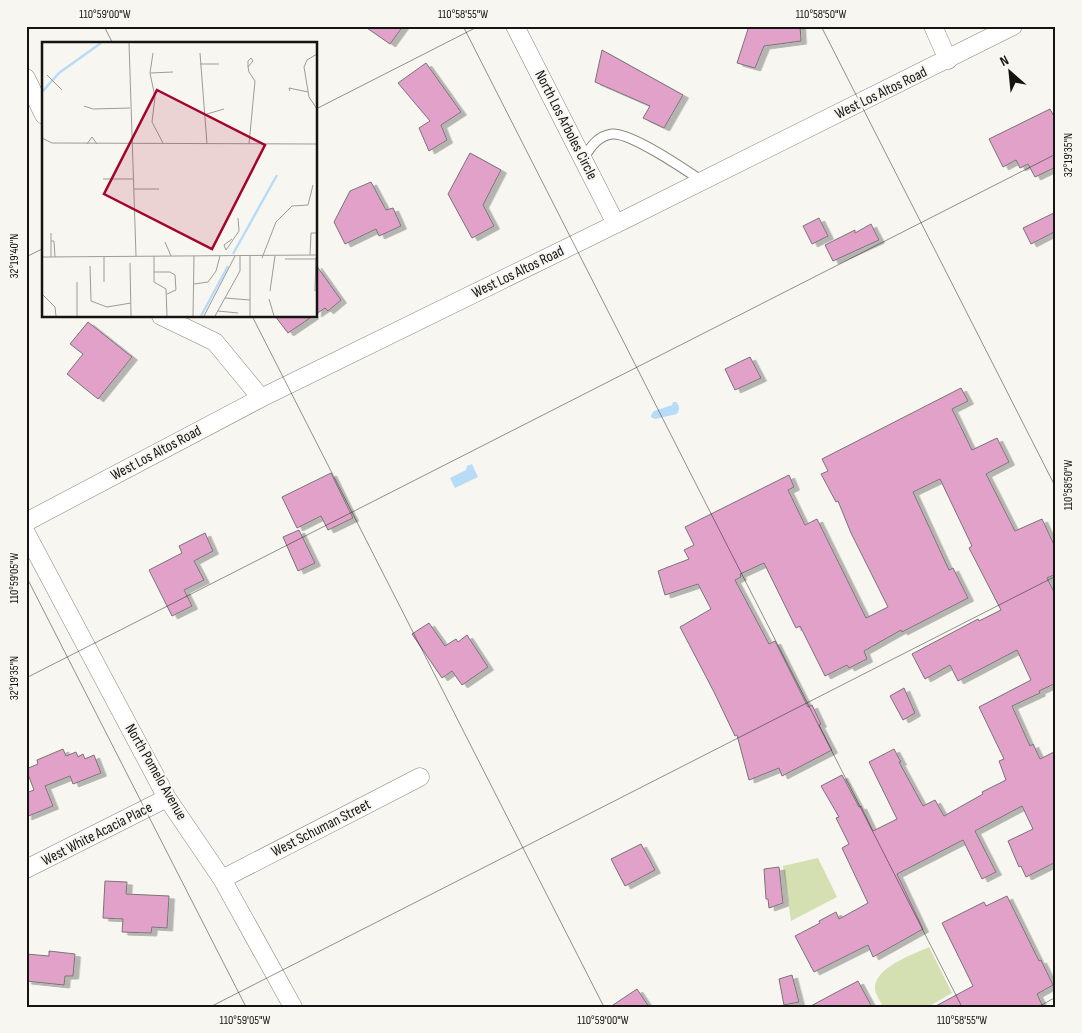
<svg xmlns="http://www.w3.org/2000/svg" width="1082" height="1033" font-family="'Sofia Sans Condensed',sans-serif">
<defs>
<filter id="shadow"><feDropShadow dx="5.5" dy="3" stdDeviation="0" flood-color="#0004"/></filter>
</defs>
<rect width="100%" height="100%" fill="#f8f6f1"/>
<path fill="#d4e0b1" d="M818,858L837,897L791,921L783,866Z
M929,947L952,993L928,1007H883C881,1002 875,994 875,989C873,968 914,954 929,947Z"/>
<path fill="#b8dcf8" d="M673,402H676C680,406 680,409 677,414L655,419L651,417V415L654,411L672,405Z
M472,464L478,477L455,488L450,478L466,470L467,466Z"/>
<path fill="#e1a1c9" stroke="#797477" filter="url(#shadow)" d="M364,26H403L390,44Z
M749,26H800L801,41L764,46L755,68L737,63Z
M602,50L683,95L664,128L643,118L650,106L595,82Z
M426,63L461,112L441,125L447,140L429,151L419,128L430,121L398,83Z
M1050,109L1056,120V167L1035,177L1028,164L1020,168L1016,160L1003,167L989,139Z
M470,153L501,170L483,205L494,226L472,238L448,194Z
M371,182L386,210L393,208L401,226L379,236L376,229L345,244L334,222L350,191Z
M1056,212V231L1031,244L1023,228Z
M819,218L828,236L812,244L803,226Z
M871,224L879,240L833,261L825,245L855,230V233Z
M316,265L341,300L328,311L325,308L316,314Z
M275,316H313L288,333Z
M88,322L132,357L98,399L67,374L83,354L70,344Z
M750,357L761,378L735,390L725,369Z
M961,388L968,401L952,409L972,450L997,438L1009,462L986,474L1015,531L1042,519L1056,549V574L1047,578L1056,596V683L1039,691L1040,693L1012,706L1030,746L1033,744L1040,759L1056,751V862L1026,877L1021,866L1019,867L1008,841L1033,829L1022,806L975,831L996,872L982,879L963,840L897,874L923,929L873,957L868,945L814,972L795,936L820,923L819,921L836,912L839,919L868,903L842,848L849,844L836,818L839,817L821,786L842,775L859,807L861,806L873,831L897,819L869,762L894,749L901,762H899L923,806L935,800L944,816L983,794L982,792L1006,780L999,761L1004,759L979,707L1031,680L1017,650L958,681L950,665L925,679L912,654L978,619L979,621L1001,610L969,548L972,546L940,479L913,492L949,570L953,568L968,598L902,632L901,630L864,651L867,659L849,668L847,665L825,676L800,626L796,628L764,563L740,574L741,577L735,580L769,644L775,641L808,707L812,705L821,724L819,725L832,750L782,776L779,768L749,780L737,735L735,736L714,692L680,627L711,609L698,584L665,595L658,571L689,559L684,550L694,545L685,527L789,475L794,487L788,490L805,525L817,519L866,618L888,607L851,533L838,501L836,502L821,474L828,471L822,459Z
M331,473L353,518L328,530L321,516L297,528L282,497Z
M299,530L315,563L298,571L283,537Z
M205,533L213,551L194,561L204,580L184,590L192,606L172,616L149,570L182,553L179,546Z
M429,623L445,646L456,639L458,642L467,635L488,667L462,685L452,671L442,678L412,634Z
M904,688L915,713L903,720L890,696Z
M63,749L66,756L76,752L78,757L83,754L85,759L94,755L101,773L73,784L70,776L45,786L53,806L26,817V793L34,790L26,769L38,764L37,760Z
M641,844L655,870L625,886L611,859Z
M779,867L783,903L769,908L768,899H766L764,869Z
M105,881L127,882L126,894L169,896L167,928L152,927L151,933L122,932L123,919L103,918Z
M1007,896L1039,961L1041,960L1053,985L1037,994L1043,1007H934L973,986L942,923L984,902L986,906Z
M49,951L75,954L73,976H65L64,985L26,981V954L49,956Z
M792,975L799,1002L784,1005L779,979Z
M858,981L872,1007H809L835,993Z
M637,989L649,1007H610Z"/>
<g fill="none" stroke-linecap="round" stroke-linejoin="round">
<defs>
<path id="lane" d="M583,159C590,148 597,136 612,134C630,132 686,170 702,181"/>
<path id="street" d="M515,26L616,224
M933,26L948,60
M26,78L44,115
M161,316L215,342L261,398
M26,522L261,398L630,217L1013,26
M26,533L167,798L222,879L293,1007
M26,869L167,798
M222,879L420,777"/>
</defs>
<use href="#lane" stroke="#898682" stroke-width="11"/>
<use href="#street" stroke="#898682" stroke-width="19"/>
<use href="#lane" stroke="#fff" stroke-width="9"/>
<use href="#street" stroke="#fff" stroke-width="18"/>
</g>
<path fill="none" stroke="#151412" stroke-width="1" stroke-opacity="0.45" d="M104,26L113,44M463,26L962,1007M821,26L1056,488M316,109L479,26M26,257L44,248M252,316L604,1007M26,576L246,1007M26,678L1056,154M210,1007L1056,576M1038,1007L1056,997"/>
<g text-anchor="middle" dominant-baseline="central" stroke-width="4" stroke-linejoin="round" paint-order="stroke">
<g font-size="15" fill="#151412" stroke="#f8f6f1">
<text transform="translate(881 93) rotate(-26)">West Los Altos Road</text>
<text transform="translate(566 125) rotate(63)">North Los Arboles Circle</text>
<text transform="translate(518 272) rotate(-26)">West Los Altos Road</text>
<text transform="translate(156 453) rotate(-28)">West Los Altos Road</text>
<text transform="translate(156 772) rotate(60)">North Pomelo Avenue</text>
<text transform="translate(321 828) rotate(-27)">West Schuman Street</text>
<text transform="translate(97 834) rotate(-27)">West White Acacia Place</text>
</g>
</g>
<g transform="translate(42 42)">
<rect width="275" height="275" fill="#f8f6f1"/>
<path fill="none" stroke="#b8dcf8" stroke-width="2.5" d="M0,50L17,31L59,1M191,212L235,133M159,274L186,224"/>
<path fill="none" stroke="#9d9c98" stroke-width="1" d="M87,1L94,214M111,11L108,31L113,55L110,80L121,101M158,11L165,102M275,12L265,18L262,25L267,55L275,67M158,22H177M206,25L211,19L209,16L206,19V25L207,30L213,39L207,102M108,31L131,30M5,33L20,48M248,49L247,46L266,50M42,64L51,67L88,66M165,72L182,67M0,96L10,101L275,102M45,102L50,95L55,102M61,137H91M92,147H117M9,191V215M9,199H12L13,215M123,200L129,214M184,208L197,189L196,176M184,208L182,203L190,197M268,213L269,191H275M112,214V240L124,247L125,274M208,214V258M0,215L275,213M220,216L234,180L250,164L266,163L271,143M243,217H275M88,221L89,274M48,224L49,259L65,265L89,261M112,230H128L133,233L134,248L125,252M35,240V274M62,240V215M152,242L166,240L174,229L178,214M228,249L233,214M273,249L274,215M0,252L13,265L14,274M183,256L208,258V274M227,257L232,274M176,269L196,271M151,274L152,214M162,274L193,214M173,274L198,229V214"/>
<path fill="#a3052b" fill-opacity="0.15" stroke="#a3052b" stroke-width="2.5" d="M115,48L223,103L170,207L62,152Z"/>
<rect width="275" height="275" fill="none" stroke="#151412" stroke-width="2.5"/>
</g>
<rect width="1082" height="1033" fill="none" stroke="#f8f6f1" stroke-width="55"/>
<g transform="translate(1010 72) rotate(333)" stroke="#f8f6f1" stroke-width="4" paint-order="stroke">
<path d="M0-4L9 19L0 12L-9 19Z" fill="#151412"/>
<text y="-8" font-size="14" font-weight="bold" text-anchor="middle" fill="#151412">N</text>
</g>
<rect x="28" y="28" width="1026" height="978" fill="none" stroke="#151412" stroke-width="2"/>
<g font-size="12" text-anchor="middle" fill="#151412">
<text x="105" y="18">110°59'00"W</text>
<text x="463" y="18">110°58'55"W</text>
<text x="821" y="18">110°58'50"W</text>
<text transform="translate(1068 155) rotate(-90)" y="4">32°19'35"N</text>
<text transform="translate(14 256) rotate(-90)" y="4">32°19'40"N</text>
<text transform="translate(1068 485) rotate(-90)" y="4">110°58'50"W</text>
<text transform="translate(14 578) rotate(-90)" y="4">110°59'05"W</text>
<text transform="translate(14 678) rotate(-90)" y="4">32°19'35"N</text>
<text x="245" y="1024">110°59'05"W</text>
<text x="603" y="1024">110°59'00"W</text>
<text x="962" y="1024">110°58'55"W</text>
</g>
</svg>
